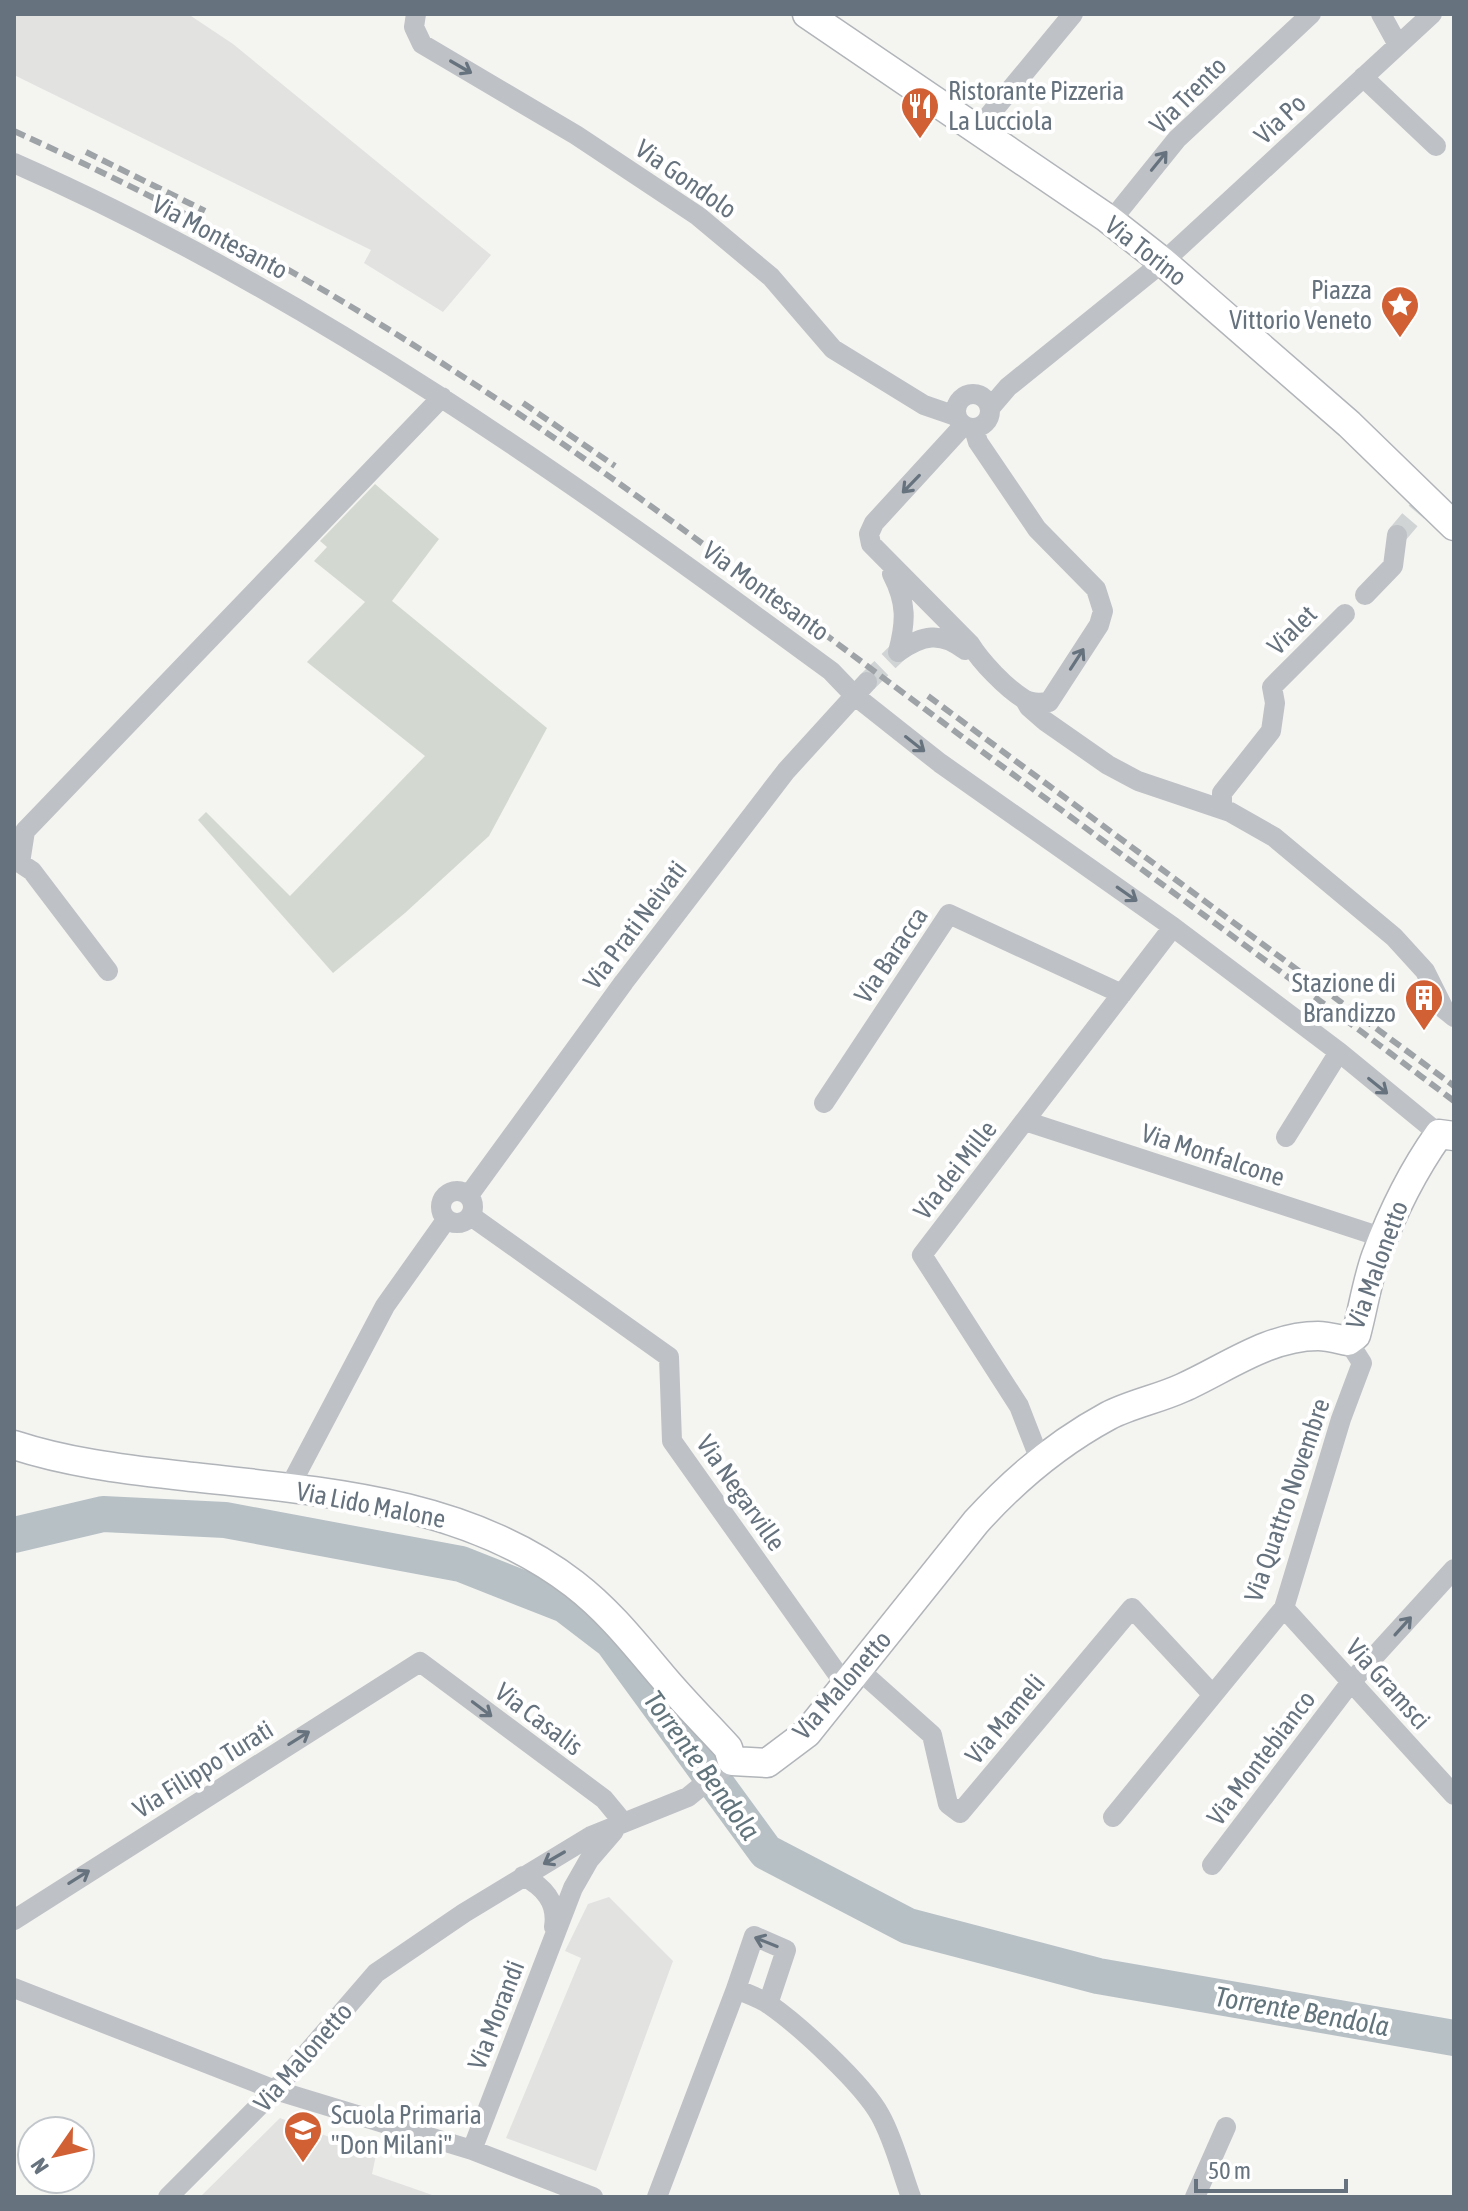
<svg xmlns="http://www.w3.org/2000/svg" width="1468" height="2211" font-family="'Asap Condensed',sans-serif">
<rect width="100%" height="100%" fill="#f4f4f1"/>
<path fill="#e2e3e1" d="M14,14H188L233,44L491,255L443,312L364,263L371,250L14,75Z
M609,1897L673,1961L596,2171L506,2138L581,1958L565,1951L588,1904Z
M280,2118L376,2155L372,2174L438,2197H200Z"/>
<path fill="#d3d9d1" d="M375,484L439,539L392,601L547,728L489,836L405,913L333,973L198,820L206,812L290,896L425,756L307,662L365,602L314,561L327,547L320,541Z"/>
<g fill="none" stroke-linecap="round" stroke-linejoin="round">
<path stroke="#b7c0c5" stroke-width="36" d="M14,1535L103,1514L225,1520L461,1564L565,1605L612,1641L766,1852L908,1926L1098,1976L1454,2038"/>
<path stroke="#d0d4d4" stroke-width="20" stroke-dasharray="20 10" stroke-linecap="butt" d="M1397,535L1419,509
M867,682L898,652"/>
<defs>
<path id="secondary" d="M807,14L1107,218L1163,262L1349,424L1454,526
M14,1445C66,1462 121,1469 175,1475C311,1491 461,1497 574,1584C609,1611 634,1643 662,1676C683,1701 706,1724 728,1748L732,1761L767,1763L807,1733L976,1522C1014,1480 1058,1443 1108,1416C1131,1404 1158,1399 1182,1388C1225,1369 1268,1336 1318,1336C1327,1336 1338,1339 1348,1341L1356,1335C1363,1309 1367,1281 1376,1256C1392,1213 1412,1172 1439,1134L1454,1136"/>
</defs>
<use href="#secondary" stroke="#b1b5b9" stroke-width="31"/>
<path stroke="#bec1c5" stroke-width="20" d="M416,14L414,27L422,44L576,135L698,216L771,277L833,349L924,405L956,416
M1381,14L1398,45
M1363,77L1436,146
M977,130L1073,14
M14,163C310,293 572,481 831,671L854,695L940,763L1173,927L1339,1052L1439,1134
M1110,222L1177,139L1311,14
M956 411a17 17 0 1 1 34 0a17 17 0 1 1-34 0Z
M990,408L1008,387L1163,262L1432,14
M963,426L874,523L869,534L871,544L970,644C981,662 1006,688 1024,699C1031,704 1040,703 1049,702L1099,625L1103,611L1096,589L1037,529L978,442L974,429
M892,574C907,603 906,622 898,652
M1365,595L1393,566L1397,535
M898,652C922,635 941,631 965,650
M1025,700L1029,707L1045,721L1108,765L1138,781L1230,812L1274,837L1394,937L1425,971L1444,1009L1454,1017
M1222,809V793L1271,731L1275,703L1272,687L1345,614
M108,971L32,871L20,863L25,831L442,397
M824,1103L949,914L1122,994
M1025,1121L1384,1238
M1286,1137L1339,1052
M441 1207a16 16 0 1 1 32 0a16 16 0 1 1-32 0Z
M469,1195L624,982L786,771L867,682
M471,1216L669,1357L672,1441L846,1686
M1040,1460L1019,1406L922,1255L1173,927
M289,1488L385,1306L446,1220
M1284,1608L1454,1795
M858,1669L932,1735L948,1804L960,1813L1132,1608L1213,1695
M1113,1817L1284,1608L1341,1419L1362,1363L1348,1341
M1212,1865L1351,1682L1454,1569
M523,1876C544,1887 558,1902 554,1927
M14,1920L420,1662L604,1799L623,1822
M14,1988L275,2090L472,2150L593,2197
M768,2004L786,1950L754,1936L736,1989C747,1994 760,1998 770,2005C800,2026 863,2084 880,2115C894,2140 901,2170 911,2197
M472,2150L573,1888L589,1860L614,1831
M168,2197L275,2090L376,1973L464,1913L591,1836L688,1797L732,1761
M657,2197L736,1989
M1195,2197L1226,2127"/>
<use href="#secondary" stroke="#fff" stroke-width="28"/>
<path stroke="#9ea3a8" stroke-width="6" stroke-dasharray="12 6" stroke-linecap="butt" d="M14,131C130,184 246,243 355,309C560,432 750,579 941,721C1112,848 1284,973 1454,1101
M86,152L205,211
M523,403L615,466
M928,696L1454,1086"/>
</g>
<defs><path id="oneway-shaft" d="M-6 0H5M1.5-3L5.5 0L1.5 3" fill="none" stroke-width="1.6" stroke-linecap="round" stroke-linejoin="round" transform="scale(2)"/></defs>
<g stroke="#66737f">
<use href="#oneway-shaft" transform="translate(461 67) rotate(30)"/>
<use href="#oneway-shaft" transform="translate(1159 161) rotate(-51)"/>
<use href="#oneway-shaft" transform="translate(911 484) rotate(134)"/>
<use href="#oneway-shaft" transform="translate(1077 659) rotate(-57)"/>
<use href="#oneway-shaft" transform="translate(915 744) rotate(38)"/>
<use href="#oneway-shaft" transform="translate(1127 894) rotate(35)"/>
<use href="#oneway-shaft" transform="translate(1378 1086) rotate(39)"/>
<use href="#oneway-shaft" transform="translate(1403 1626) rotate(-48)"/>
<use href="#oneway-shaft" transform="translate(482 1709) rotate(37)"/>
<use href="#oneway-shaft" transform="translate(299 1738) rotate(-32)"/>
<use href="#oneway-shaft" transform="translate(554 1858) rotate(150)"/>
<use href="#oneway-shaft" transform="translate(79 1877) rotate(-32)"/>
<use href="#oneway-shaft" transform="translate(766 1942) rotate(-158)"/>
</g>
<defs>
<symbol id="restaurant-pin" viewBox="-11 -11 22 30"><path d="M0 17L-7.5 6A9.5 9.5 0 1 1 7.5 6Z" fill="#d16035" stroke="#fff"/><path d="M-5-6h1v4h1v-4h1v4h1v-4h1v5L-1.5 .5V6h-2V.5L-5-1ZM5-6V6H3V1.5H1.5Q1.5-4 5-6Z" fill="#fff"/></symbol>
<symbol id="sight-pin" viewBox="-11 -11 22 30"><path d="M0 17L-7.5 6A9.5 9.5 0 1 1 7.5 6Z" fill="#d16035" stroke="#fff"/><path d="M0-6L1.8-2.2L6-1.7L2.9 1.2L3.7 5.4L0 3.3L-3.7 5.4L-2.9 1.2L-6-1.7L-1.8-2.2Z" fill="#fff"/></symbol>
<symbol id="building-pin" viewBox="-11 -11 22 30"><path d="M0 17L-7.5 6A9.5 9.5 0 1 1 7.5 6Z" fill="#d16035" stroke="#fff"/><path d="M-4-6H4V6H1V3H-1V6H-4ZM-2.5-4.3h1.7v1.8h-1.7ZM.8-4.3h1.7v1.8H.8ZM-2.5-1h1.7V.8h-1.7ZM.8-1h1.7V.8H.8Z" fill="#fff"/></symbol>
<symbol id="school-pin" viewBox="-11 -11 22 30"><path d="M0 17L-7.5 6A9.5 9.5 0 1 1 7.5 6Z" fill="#d16035" stroke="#fff"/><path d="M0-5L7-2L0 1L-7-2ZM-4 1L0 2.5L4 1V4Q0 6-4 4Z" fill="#fff"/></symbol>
</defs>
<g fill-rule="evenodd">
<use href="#restaurant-pin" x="898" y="84" width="44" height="60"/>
<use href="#sight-pin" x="1378" y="283" width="44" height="60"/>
<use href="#building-pin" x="1402" y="976" width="44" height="60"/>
<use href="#school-pin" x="281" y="2108" width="44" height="60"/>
</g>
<g text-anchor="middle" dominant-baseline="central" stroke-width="8" stroke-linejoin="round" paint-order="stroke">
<g font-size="26" fill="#66737f" stroke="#fff" text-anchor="start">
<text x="948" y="91">Ristorante Pizzeria<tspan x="948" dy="30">La Lucciola</tspan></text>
<text x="1372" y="290" text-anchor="end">Piazza<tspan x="1372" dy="30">Vittorio Veneto</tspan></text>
<text x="1396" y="983" text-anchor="end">Stazione di<tspan x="1396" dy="30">Brandizzo</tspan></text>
<text x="331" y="2115">Scuola Primaria<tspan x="331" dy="30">"Don Milani"</tspan></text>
</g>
<g font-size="26" fill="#66737f" stroke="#fff">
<text transform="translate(1188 95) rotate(-45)">Via Trento</text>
<text transform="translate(1280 119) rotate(-43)">Via Po</text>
<text transform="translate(686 179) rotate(35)">Via Gondolo</text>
<text transform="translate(220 237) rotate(28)">Via Montesanto</text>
<text transform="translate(1146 251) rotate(38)">Via Torino</text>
<text transform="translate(766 591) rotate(36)">Via Montesanto</text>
<text transform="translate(1292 630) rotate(-45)">Vialet</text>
<text transform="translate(635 925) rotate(-53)">Via Prati Neivati</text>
<text transform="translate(891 955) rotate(-56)">Via Baracca</text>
<text transform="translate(1213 1155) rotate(18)">Via Monfalcone</text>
<text transform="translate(955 1170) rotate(-52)">Via dei Mille</text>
<text transform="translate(1377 1265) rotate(-70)">Via Malonetto</text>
<text transform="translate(741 1493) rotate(55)">Via Negarville</text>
<text transform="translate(1287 1500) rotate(-71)">Via Quattro Novembre</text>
<text transform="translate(371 1505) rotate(11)">Via Lido Malone</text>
<text transform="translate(1388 1684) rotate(48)">Via Gramsci</text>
<text transform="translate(842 1685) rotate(-49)">Via Malonetto</text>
<text transform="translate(539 1719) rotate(37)">Via Casalis</text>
<text transform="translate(1005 1719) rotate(-50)">Via Mameli</text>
<text transform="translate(1261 1758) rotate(-53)">Via Montebianco</text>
<text transform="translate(203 1769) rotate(-32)">Via Filippo Turati</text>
<text transform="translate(496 2015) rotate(-69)">Via Morandi</text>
<text transform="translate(303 2057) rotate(-49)">Via Malonetto</text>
</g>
<g font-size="28" font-style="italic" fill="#62747c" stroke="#fff">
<text transform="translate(702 1765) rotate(54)">Torrente Bendola</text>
<text transform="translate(1302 2011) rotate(10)">Torrente Bendola</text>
</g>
</g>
<rect width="1468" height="2211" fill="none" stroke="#66737f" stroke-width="32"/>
<g transform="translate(56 2155) rotate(236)"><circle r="38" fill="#ffffff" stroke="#c2c7cc" stroke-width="2"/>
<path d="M0-6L14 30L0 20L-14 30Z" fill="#d16035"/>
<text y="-12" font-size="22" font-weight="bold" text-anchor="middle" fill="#66737f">N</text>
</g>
<path d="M1196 2179v12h150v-12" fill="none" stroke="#66737f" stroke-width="4"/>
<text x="1208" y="2179" font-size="24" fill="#66737f" stroke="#ffffff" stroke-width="6" paint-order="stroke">50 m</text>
</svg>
